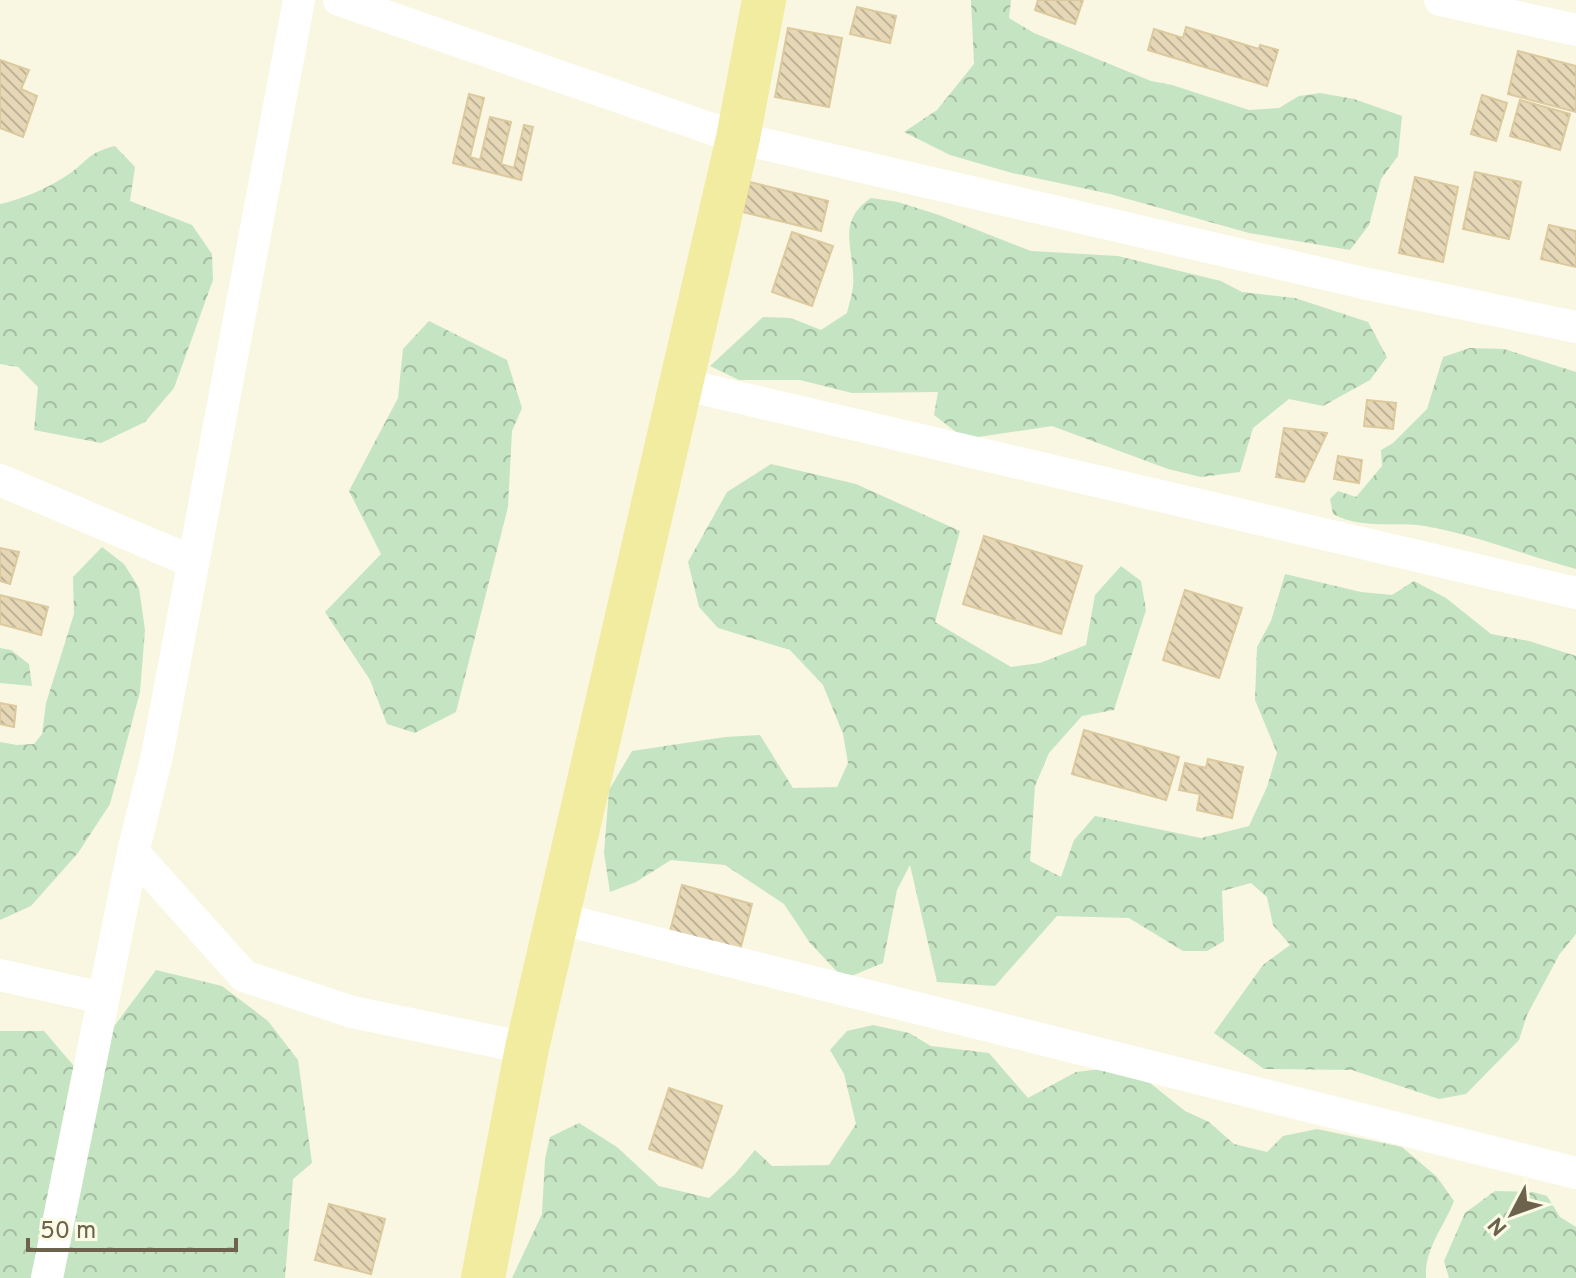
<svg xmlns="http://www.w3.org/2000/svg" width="1576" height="1278" font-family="Overpass,sans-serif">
<defs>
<pattern id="forest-crowns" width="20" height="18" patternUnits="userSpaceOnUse" patternTransform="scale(2)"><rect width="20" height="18" fill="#c5e4c2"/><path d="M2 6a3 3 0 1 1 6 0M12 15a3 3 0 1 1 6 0" fill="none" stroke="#a4bca0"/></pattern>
<pattern id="building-back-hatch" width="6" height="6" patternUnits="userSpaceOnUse" patternTransform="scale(2)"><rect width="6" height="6" fill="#e6d8b7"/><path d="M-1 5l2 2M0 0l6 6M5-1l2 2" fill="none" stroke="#bfb397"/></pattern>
</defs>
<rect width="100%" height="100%" fill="#f9f7e1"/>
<path fill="url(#forest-crowns)" d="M971,0H1011L1009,18L1034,33L1151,81L1172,85L1249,110L1279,108L1299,96L1320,93L1354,99L1402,116L1398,156L1381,179L1369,225L1350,250L1249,233L1110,194L1012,173L950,155L904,132L937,110L974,64Z
M115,146L135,167L130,201L192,225L212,254L213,280L174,388L145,422L101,443L34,430L38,387L18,367L0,364V204C23,199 46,189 66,176C88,162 86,153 115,146Z
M871,198L898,202L939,215L1031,251L1118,256L1221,281L1242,292L1295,298L1368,322L1387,357L1370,380L1323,406L1289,399L1253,428L1240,472L1201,477L1168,469L1052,426L965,439L934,415L938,392L852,393L800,380H739L710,366L763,317L791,318L821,330L847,313C849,304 852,295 853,287C856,251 834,223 871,198Z
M429,321L507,360L522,408L512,431L508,507L456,712L415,733L387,724L370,680L325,612L381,554L349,491L398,398L403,349Z
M1470,348L1504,349L1576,372V569C1526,556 1477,535 1425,526C1394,521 1362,530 1333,514L1330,499L1338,491L1356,497L1382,466L1381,450L1393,443L1427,409L1443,357Z
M771,464L856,484L960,531L935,622L1011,667L1040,663L1086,645L1095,595L1121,566L1141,581L1146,610L1114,710L1082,716L1049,753L1035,786L1030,861L1061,877L1074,840L1095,816L1201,838L1249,826L1267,787L1277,753L1255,700L1257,647L1271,621L1285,574L1361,592L1392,595L1414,581L1446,598L1491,634L1529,641L1576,656V934L1559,955L1527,1015L1519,1040L1466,1094L1439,1099L1352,1070L1264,1069L1214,1033L1263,965L1290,945L1273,925L1267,897L1251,883L1222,891L1224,941L1207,951H1183L1129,918L1057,916L995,986L937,982L910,865L897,890L883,963L844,979L810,943L784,904L725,865L671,860L636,882L610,892L604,853L609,790L632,751L725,737L760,735L793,788L837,787L848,763L843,734L823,685L790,650L718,628L699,607L688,562L727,492Z
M102,547L124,564L139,588L145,630L140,692L110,804L78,853L31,906L0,920V742L17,745L34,744L42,734L46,703L74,614L73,577Z
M0,648L11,650L29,664L32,686L0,683Z
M156,970L222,986L268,1021L298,1060L312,1163L293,1179L285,1278H0V1031H44L73,1065L89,1060Z
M873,1025L909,1033L931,1046L989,1053L1028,1098L1076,1072L1101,1069L1150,1083L1185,1111L1209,1122L1234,1144L1267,1152L1283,1136L1317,1129L1402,1147L1437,1177L1454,1201C1444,1227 1424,1249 1426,1278H512L542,1214L545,1159L550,1137L579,1123L617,1147L659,1186L709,1198L735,1174L755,1150L772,1166L829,1165L856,1124L844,1074L830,1050L847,1031Z
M1495,1191L1533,1192L1547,1196L1560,1217L1576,1227V1278H1449L1444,1261L1465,1213Z"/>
<path fill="url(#building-back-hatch)" stroke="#dcc99e" stroke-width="2" d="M1038,0H1083L1075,24L1035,10Z
M857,7L896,16L890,43L850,34Z
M1186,27L1259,49L1260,45L1278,50L1267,86L1148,50L1154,29L1183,38Z
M788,28L842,38L829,107L775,97Z
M1518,51L1576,66V112L1508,94Z
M0,60L29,70L21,89L37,96L23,137L0,128Z
M469,94L484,98L470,157L480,160L490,117L511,122L501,164L514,168L524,125L533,127L521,180L453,163Z
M1482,95L1507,103L1496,141L1471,134Z
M1520,100L1570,114L1560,150L1510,136Z
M1475,172L1521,182L1509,239L1463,229Z
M1415,177L1458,187L1443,262L1399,253Z
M750,182L828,201L821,231L743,212Z
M1549,225L1576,231V267L1541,259Z
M792,232L833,246L812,306L772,292Z
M1367,400L1396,403L1393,429L1364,426Z
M1284,428L1327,433L1304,482L1276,477Z
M1338,456L1362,460L1359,483L1334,479Z
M984,536L1082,566L1061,634L963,604Z
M0,548L19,552L10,584L0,581Z
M1185,590L1242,608L1219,678L1163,660Z
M0,595L48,607L41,635L0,624Z
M0,703L16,706L14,727L0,724Z
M1084,730L1179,757L1166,800L1072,774Z
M1208,759L1243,767L1232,818L1197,810L1200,794L1179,790L1185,763L1206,768Z
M682,885L752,904L738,958L668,939Z
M669,1088L722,1106L702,1168L649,1149Z
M329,1204L385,1219L371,1274L315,1260Z"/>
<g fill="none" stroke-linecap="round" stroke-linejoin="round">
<path stroke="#fff" stroke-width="32" d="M339,0L738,138L1363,283L1576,327
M1440,0L1576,30
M681,384L1576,593
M0,480L193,562
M133,852L244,976L352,1012L527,1048
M557,918L1576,1173
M0,975L103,998
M47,1278L133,852L157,756L299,0"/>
<path stroke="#f1eca0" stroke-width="44" d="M483,1278L527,1048L738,138L764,0"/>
</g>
<g transform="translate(1512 1214) rotate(229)" stroke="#fcfbe6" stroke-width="6" paint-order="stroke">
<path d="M0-6L14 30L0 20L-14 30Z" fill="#6d624b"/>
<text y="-12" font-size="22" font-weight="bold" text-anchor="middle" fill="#6d624b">N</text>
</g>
<path d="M28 1238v12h208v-12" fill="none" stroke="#6d624b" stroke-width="4"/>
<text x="40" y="1238" font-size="24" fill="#6d624b" stroke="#fcfbe6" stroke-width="6" paint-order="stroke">50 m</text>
</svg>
